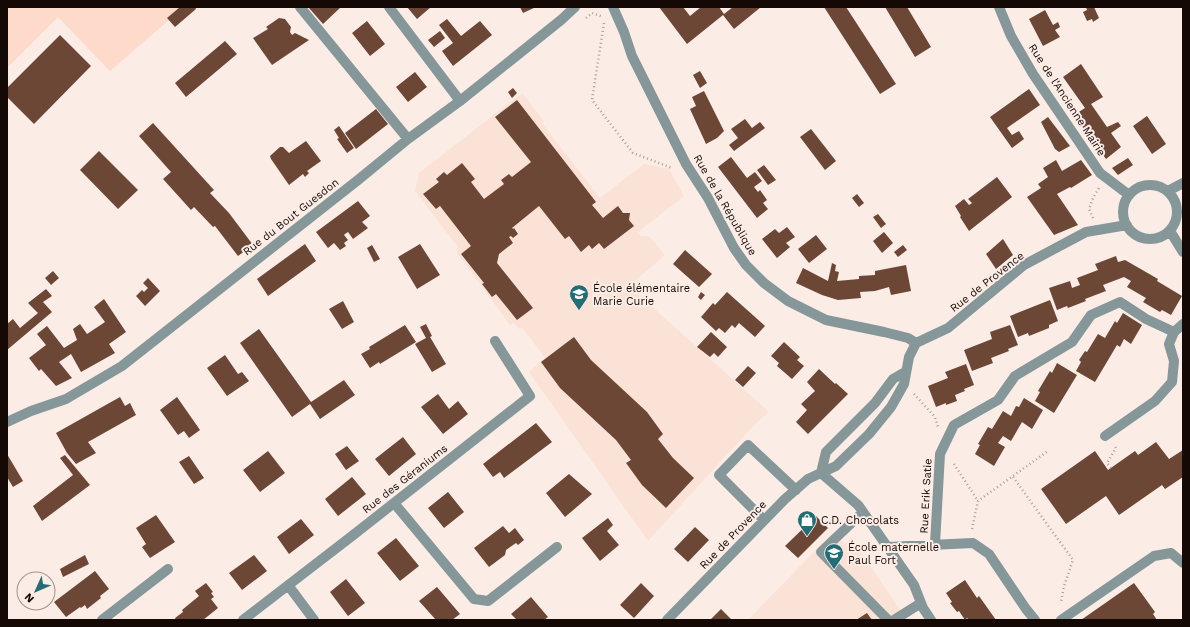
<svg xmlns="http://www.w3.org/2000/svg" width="1190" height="627" font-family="'Work Sans',sans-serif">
<rect width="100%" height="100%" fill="#fbece6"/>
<path fill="#fbe2d6" d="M522,93L544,121L542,123L600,198L644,164L664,168L668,167L684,196L638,232L641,236H649L665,255L629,286L769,412L755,424L648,541L529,372L545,358L522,327L519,329L514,323L510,325L457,253V246L415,191L419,173Z
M833,532L845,544L851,538L907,620H748Z"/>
<path fill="#fddaca" d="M7,7H184L110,71L58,17L7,68Z"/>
<path fill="#6c4736" d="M180,7H195L196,9L175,27L167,18Z
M310,7H341L323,24L309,8Z
M407,7H431L417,19Z
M520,7H536L523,13Z
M659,7H683L690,16L701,7H719L724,14L733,7H761L734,29L723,15L687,44Z
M824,7H846L896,84L880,94Z
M885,7H907L931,47L915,57Z
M1086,7H1094L1099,18L1093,22L1092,19L1087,21L1083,12L1087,10Z
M1045,10L1053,25L1058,22L1060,27L1055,30L1060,37L1043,46L1029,19Z
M279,18L285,19L291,27L290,32L292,35L295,33L309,40L272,65L253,38L268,29L266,27Z
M447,19L461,36L480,21L492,35L453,66L442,51L453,43L439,25Z
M367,21L385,44L370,56L352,33Z
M440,31L445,38L434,47L428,40Z
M60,35L91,66L34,124L7,97V88Z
M225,41L237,54L186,97L175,83Z
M1081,64L1103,97L1091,104L1107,127L1118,122L1121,126L1111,133L1121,147L1106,159L1074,115L1085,108L1063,77Z
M700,71L707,83L700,88L693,75Z
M415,72L427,87L408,102L396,87Z
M513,88L517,93L512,98L508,92Z
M1029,89L1040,105L1007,128L1012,135L1019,131L1024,139L1012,148L990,117Z
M704,91L724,131L717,138L706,144L690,109L696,106L692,97Z
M517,100L596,202L592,205L603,218L618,206L623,213H630L629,220L634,226L604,249L599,243L592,249L589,245L581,252L569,236L565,239L539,206L512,228L513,229L514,228L518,234L513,238L511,236L509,237L513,243L499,254L497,263L533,308L517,320L496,294L492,297L482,284L484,283L461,254L471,246L440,206L436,209L423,194L439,182L436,179L444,172L447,175L462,163L475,179L471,182L484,199L504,184L501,180L509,174L512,177L531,162L495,117Z
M376,109L388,124L356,149L345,133Z
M1147,116L1166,144L1152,154L1133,126Z
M1048,117L1070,146L1059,152L1055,149L1041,122Z
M745,119L752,128L760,122L765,128L734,151L729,145L738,138L731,129Z
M153,123L214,190L210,193L229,213L253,245L238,256L215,226L213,227L194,207L191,210L163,179L171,172L139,136Z
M339,126L354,148L347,153L337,139L339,138L334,130Z
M811,129L836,161L825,170L800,137Z
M306,141L321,161L307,171L309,173L305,177L303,174L289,185L271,159L270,156L280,147H283L289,153Z
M99,151L138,190L118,209L80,170Z
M731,157L747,178L755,172L762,181L754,187L758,192L760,190L767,200L763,203L768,209L757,218L718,167Z
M1128,158L1133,165L1118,175L1112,168Z
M1056,160L1062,171L1081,160L1092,175L1071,188L1070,187L1057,194L1078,225L1054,235L1027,197L1041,188L1038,184L1048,177L1043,168Z
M764,165L776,180L768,185L757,170Z
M997,177L1012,197L969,231L960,217L961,216L955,206L964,199L969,205L972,203L968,199Z
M857,194L864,203L859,207L852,198Z
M358,201L370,216L362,222L368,228L353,239L348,232L345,234L344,235L348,240L344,243L346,246L340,250L334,243L328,248L316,232Z
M878,214L886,224L881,228L873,217Z
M787,227L795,237L786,243L790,247L777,258L762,239L775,229L779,233Z
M884,232L893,243L882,253L873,241Z
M816,235L827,249L809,263L798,249Z
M1003,239L1013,255L996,269L986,254Z
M305,244L316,261L268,296L257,279Z
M420,244L440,275L417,289L398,257Z
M372,245L380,259L374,262L367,248Z
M903,245L907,250L898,257L894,252Z
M685,250L712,274L699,287L673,264Z
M1116,256L1118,262L1125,260L1158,279L1157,281L1182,296L1171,315L1162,310L1160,312L1143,302L1146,298L1127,287L1131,281L1124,277L1103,285L1106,291L1085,299L1086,301L1068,308L1067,306L1057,310L1049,288L1070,281L1072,288L1080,285L1077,278L1098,270L1095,264Z
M832,263L836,265L835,271L839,272L837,281L859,279V276L875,275V271L906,265L911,291L891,295L889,287L875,291L860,292L861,298L838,300L822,295L796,283L803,268L828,281Z
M53,271L59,278L51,285L45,278Z
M148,278L160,291L145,306L136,296L142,290L144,292L148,288L143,283Z
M46,289L52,296L43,302L52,312L7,350V324L13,319L20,328L38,313L28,303Z
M701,292L705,295L701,300L698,297Z
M727,292L765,326L755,337L739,323L735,328L732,325L725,333L719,328L716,331L701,317L713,303L715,305Z
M104,299L126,332L109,344L115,353L81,372L71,354L59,362L72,378L56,386L41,369L39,371L29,358L46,345L37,334L47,326L64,348L77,340L73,329L80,324L87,334L105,322L94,307Z
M1050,300L1058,321L1049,325V328L1029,336L1028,333L1018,337L1010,316Z
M343,301L354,322L342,329L329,309Z
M1123,313L1142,325L1131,344L1124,339L1120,347L1117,345L1095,382L1076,371L1081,362L1079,360L1085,351L1087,352L1098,334L1105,338L1115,321L1117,323Z
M426,324L432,336L430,337L446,364L432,372L415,344L426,338L420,327Z
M405,325L416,342L380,364L379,362L370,368L361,354L370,349L369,347Z
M1010,325L1018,345L1008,349L1009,351L991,358L993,363L972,371L964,350L992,339L990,332Z
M259,329L311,402L344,380L355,395L320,419L310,404L292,417L240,343Z
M711,332L727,347L718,357L714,353L710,357L697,347Z
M574,337L591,360L647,412L663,434L658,439L673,458L694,478L666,508L642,485L626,463L631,460L616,440L560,388L541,362Z
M784,342L800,357L797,360L804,366L792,379L777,366L779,363L771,356Z
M225,355L238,374L242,372L249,381L227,396L207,368Z
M1057,363L1077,375L1054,413L1035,401L1040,392L1038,391L1050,371L1052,373Z
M966,364L974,385L964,389L965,391L955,395L957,401L946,405V403L936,407L928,386L948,378L945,372Z
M748,366L756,373L743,387L735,380Z
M819,369L835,384L836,383L848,394L808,434L796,422L807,410L801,404L815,391L807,382Z
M438,394L449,409L458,401L468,414L443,434L421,407Z
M120,397L125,406L130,403L136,415L88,442L96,453L76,464L67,453L56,433Z
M177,397L200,430L189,438L184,431L178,435L160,410Z
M1024,398L1043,410L1032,429L1022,422L1011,441L1003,436L998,443L1005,447L994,466L975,454L980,445L978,444L988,427L992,429L1003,411L1011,416L1016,406L1019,407Z
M536,423L552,442L504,478L500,472L493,477L483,464Z
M403,437L416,454L389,476L375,459Z
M1156,442L1169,459L1183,450V477L1165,489L1162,485L1119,515L1106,496L1066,524L1041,489L1095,451L1108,470L1135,451L1138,455Z
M347,446L359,461L346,470L335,454Z
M268,451L285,473L260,492L243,470Z
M7,454L23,481L13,487L7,477Z
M65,455L90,485L42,521L33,506L73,475L60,458Z
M189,456L204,478L194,484L179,462Z
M569,474L592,494L565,517L546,493Z
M352,477L366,494L338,516L325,499Z
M448,492L464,512L444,528L428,508Z
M156,515L175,542L150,558L142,547L146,544L136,528Z
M816,516L828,528L798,558L785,546Z
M608,518L613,525L607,531L619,545L600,561L582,538Z
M301,519L314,535L289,554L277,537Z
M503,526L509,533L515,528L524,540L518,545L516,543L506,550L505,555L489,567L474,548Z
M695,527L709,540L688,562L674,549Z
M396,538L419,566L400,581L377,553Z
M85,555L89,564L63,577L60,569Z
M254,555L267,571L242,590L229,573Z
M95,571L109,589L100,596L101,598L87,609L85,605L81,608L80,607L66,617L54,602Z
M346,579L365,603L348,616L330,592Z
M965,580L977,598L979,596L996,620H969L967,618L965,620L959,611L957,612L950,603L952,602L946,593Z
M206,583L213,592L211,593L214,597L211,599L218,608L203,620H176L175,618L183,612L182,610L199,596L195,591Z
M641,583L654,596L634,618L620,605Z
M1134,583L1155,612L1153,614L1157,620H1081Z
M437,587L460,614L452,620H436L419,601Z
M531,597L548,617L544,620H517L511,614Z
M721,609L732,620H710Z
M867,613L872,620H856Z"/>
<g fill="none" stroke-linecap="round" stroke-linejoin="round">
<path stroke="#ab9e98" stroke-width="2.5" stroke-dasharray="1 3" stroke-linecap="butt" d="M586,18L592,13L603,17
M604,23L592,100L633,153L672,168
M1093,218L1089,209L1093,198L1099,188
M914,394L935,417L938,427
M954,464L978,501
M1111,468L1107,463L1116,448L1115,446
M1013,477L1073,560L1064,586L1061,602
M972,529L978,501L1048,451"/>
<path stroke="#859799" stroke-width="10" d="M300,7L408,139
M389,7L460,101
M613,7L624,32L632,56L686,164L708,198L734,248L746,265L764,283L788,301L826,320L884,332L908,338L916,343
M999,7L1011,36L1033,74L1100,173L1129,195
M1123 212a27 27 0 1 1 54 0a27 27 0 1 1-54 0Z
M1168,191L1183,183
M1170,231L1183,252
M7,422L31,411L66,399L122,366L358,180L408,139L460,101L561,20L575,7
M1105,436L1155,401L1172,382L1174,361L1169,344L1174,332L1183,324
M821,473L858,505L863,512L914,585L923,608L931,620
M821,473L826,452L875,403L893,379L905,372
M394,503L474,599L488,601L557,547
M863,512L821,552L888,620
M764,520L719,475L748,445L796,490
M935,544L940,454L954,425L998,400L1015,376L1072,342L1091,315L1120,302L1146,319L1174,332
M888,547L973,543L989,554L1026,609L1035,620
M288,585L314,620
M102,620L168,569
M243,620L352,536L530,396L495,341
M667,620L785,499L808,479L836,466L869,434L891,407L904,384L909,357L916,343L948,328L1024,265L1086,232L1127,225
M894,620L921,603
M1061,620L1154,556L1171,553L1183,563"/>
</g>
<defs>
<symbol id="school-pin" viewBox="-11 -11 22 30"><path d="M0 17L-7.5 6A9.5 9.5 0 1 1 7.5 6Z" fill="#236e76" stroke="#fbece6"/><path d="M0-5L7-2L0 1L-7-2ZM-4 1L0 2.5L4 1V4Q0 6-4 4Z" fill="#fff"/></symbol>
<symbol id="shop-pin" viewBox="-11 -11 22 30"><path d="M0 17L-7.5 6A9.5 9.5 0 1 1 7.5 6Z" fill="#236e76" stroke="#fbece6"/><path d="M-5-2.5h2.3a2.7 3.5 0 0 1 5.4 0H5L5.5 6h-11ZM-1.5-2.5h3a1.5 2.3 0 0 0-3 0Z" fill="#fff"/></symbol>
</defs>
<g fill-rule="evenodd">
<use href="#school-pin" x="568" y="283" width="22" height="30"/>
<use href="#shop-pin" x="796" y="509" width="22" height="30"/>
<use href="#school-pin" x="823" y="542" width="22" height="30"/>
</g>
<g text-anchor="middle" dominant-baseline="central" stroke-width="4" stroke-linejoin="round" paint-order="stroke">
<g font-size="11" fill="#140905" stroke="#fbece6">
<text transform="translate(1067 100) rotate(57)">Rue de l'Ancienne Mairie</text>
<text transform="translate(725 205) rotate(60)">Rue de la République</text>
<text transform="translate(291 217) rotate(-38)">Rue du Bout Guesdon</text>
<text transform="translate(987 282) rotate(-38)">Rue de Provence</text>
<text transform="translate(405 479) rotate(-38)">Rue des Géraniums</text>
<text transform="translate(926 496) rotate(-87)">Rue Erik Satie</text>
<text transform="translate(733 535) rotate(-46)">Rue de Provence</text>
</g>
<g font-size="11" fill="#140905" stroke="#fbece6" text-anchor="start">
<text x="593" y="288">École élémentaire<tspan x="593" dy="13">Marie Curie</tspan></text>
<text x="821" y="520">C.D. Chocolats</text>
<text x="848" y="547">École maternelle<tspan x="848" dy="13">Paul Fort</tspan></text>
</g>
</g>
<rect width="1190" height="627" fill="none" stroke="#140905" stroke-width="16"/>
<g transform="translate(36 591) rotate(225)"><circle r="19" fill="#fbece6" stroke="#9f918c"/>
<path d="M0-3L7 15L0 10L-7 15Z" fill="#236e76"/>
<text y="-6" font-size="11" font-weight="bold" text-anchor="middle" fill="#140905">N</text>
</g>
</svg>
